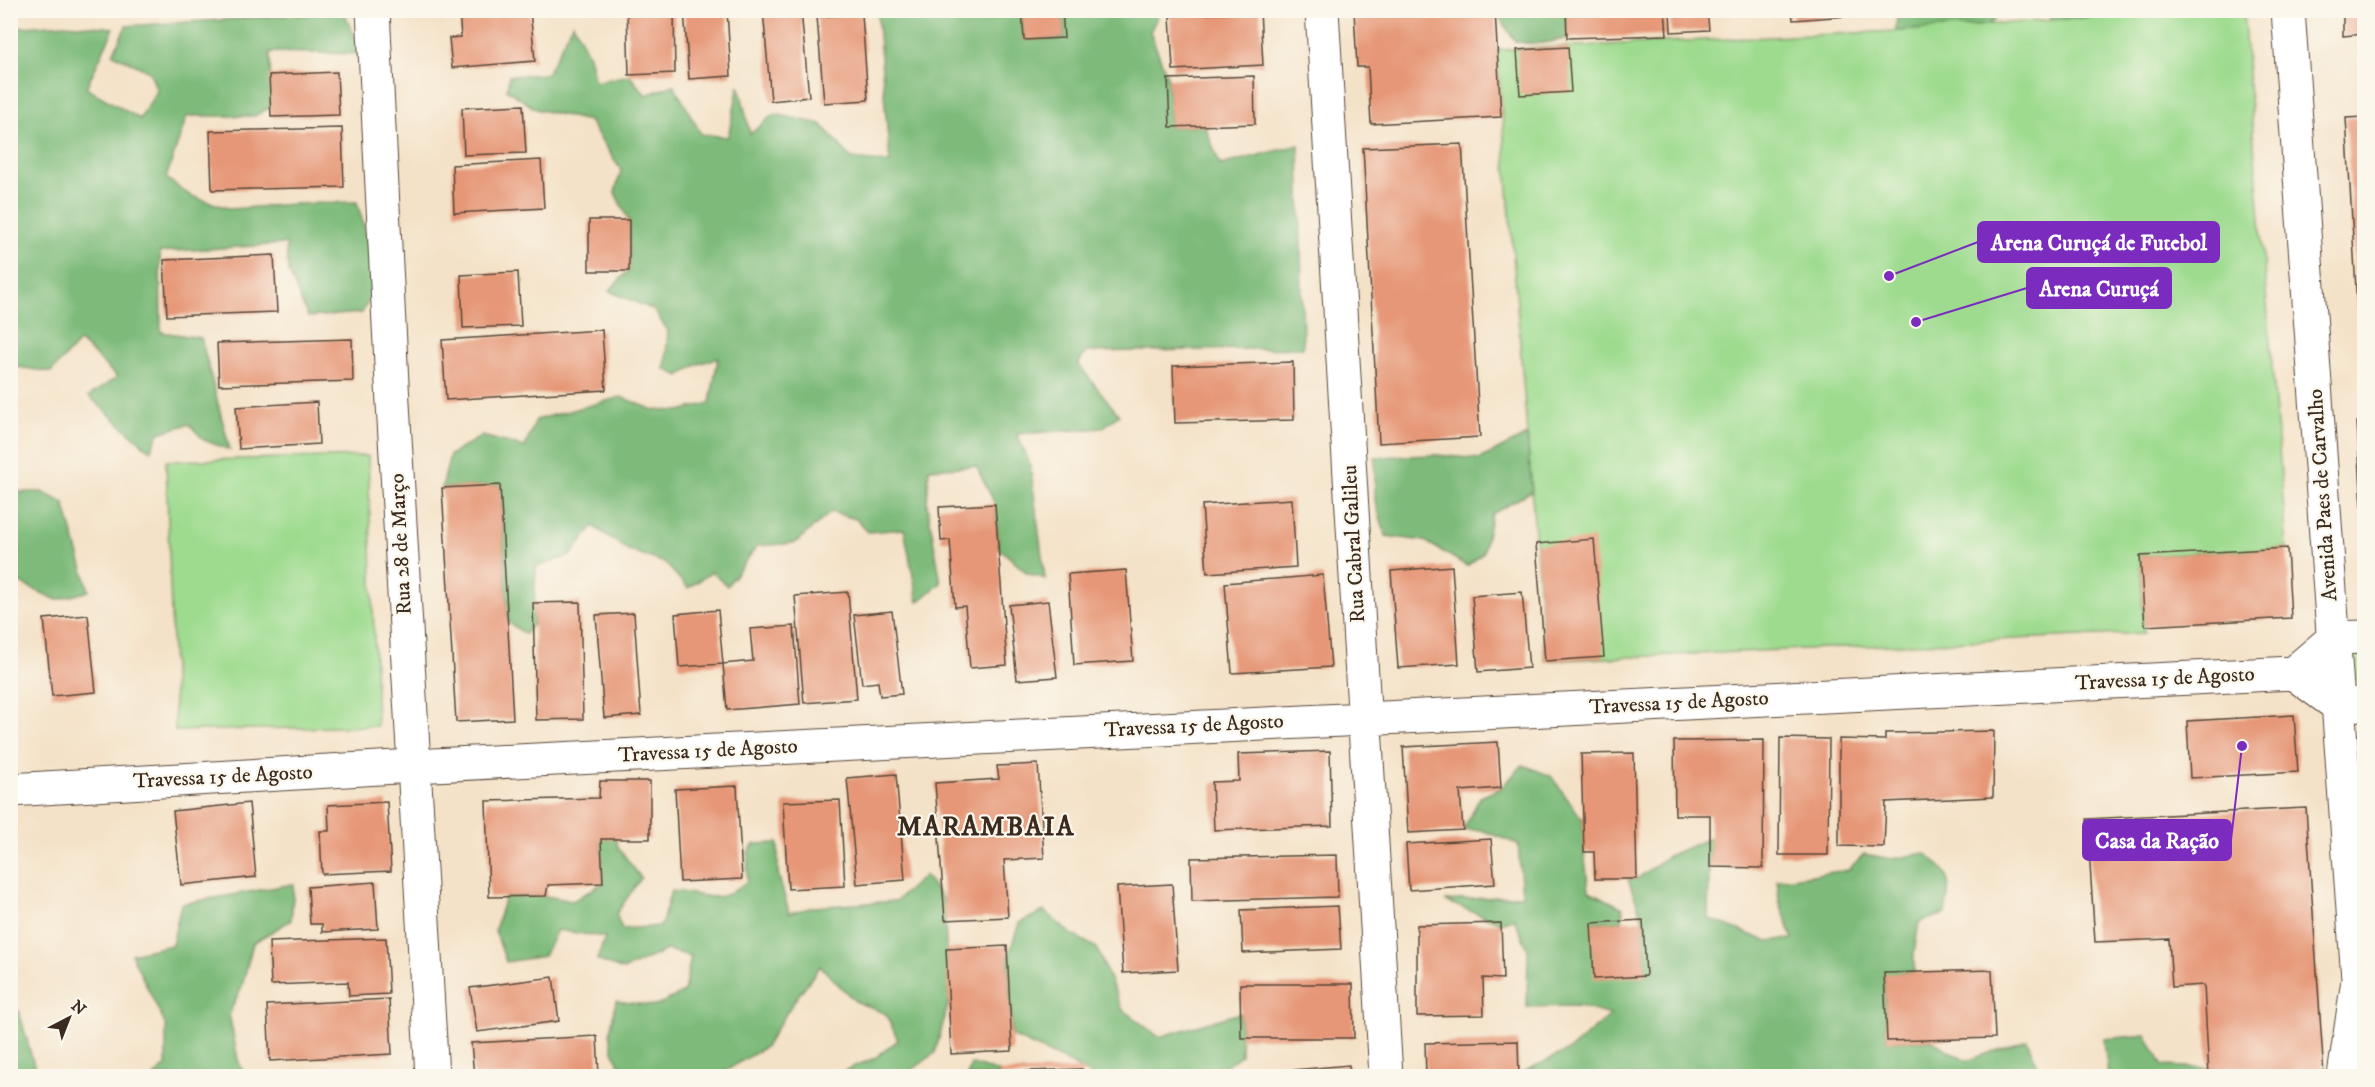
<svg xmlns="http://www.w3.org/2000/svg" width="2375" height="1087" font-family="'IM FELL DW Pica',serif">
<rect width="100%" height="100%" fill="#fbf7ec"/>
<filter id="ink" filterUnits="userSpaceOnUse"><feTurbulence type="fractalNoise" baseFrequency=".0167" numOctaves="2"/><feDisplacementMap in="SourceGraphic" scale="12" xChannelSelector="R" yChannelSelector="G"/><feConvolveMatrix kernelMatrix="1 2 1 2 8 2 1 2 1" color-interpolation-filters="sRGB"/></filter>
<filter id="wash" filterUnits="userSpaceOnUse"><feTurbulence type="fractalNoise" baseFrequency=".008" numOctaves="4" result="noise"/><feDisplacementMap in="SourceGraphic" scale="24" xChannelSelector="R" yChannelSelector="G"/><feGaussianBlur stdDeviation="1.35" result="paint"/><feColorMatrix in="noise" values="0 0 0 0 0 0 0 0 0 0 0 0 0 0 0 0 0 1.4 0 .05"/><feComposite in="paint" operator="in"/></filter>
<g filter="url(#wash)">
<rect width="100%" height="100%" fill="#f4e2c8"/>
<path fill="#9edb8f" stroke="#6c8256" stroke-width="1.5" d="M2175,11H2243L2287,548L2140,556L2144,633L1545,661L1497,50L1896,31Z
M368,456L377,726L175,731L166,461Z
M2364,637V704L2337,705L2334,638Z"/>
<path fill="#7ebb7a" stroke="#5c724c" stroke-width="1.5" d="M1916,10H1997L1999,14L1989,25L1896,31L1897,12Z
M877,11H1022L1024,40L1064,38L1062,11H1160L1150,32L1168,79L1170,127L1205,126L1220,165L1299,145L1303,348L1086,352L1078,364L1119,415L1102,428L1017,434L1030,464L1045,579L1027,573L999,548L995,504L976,466L929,469L927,504L941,583L918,602L904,529L868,532L856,519L831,512L795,543L757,546L727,586L712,572L688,588L665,563L628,550L593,526L571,555L536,567L533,624L525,634L508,622L500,485L442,488L450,455L482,436L525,447L536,420L621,397L654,410L680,411L710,403L718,358L698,364L679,376L665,369L668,331L654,310L609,291L629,270V221L615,193L621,170L589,121L536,109L507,90L509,76L547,74L573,23L589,56L595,82L629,75L646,95L674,85L701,134L728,137L739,85L750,134L774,114L821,124L852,159L890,163Z
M1495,11H1566L1567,38C1550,43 1533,46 1515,41Z
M2048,11V10L2117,11L2115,15L2051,20Z
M344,12L362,54L270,52L271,107L254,116H187L166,178L191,196L231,209L294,204L357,202L379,279L362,313L308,317L288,270L286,244L160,252L161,332L201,338L230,450L204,440L189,424L159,433L150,451L89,396L117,377L80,341L51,372L11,366L10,28L65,24L114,28L86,88L140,119L157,91L150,72L113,54L126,26Z
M1527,435L1532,491L1492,514L1483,553L1467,566L1425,541L1386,536L1375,501V457L1437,455L1480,459Z
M11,492H42L64,503L89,591L57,600L11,579Z
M1523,765L1551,776L1583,820L1584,852L1589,891L1623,908L1622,921L1591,923L1646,976L1643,920L1628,879H1637L1668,856L1710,838L1708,918L1766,941L1793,939L1779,900L1777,880L1848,870L1864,854L1892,859L1925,853C1954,874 1950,881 1945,914L1919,922L1914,953V972L1884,974L1887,1041L1931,1040L1966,1061L2027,1040L2041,1076H1521L1519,1074L1571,1049L1610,1015L1579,1006L1527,1007L1528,950L1514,918L1501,923L1445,901L1522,895L1518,844L1481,830H1463L1480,797L1501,788Z
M601,839H616L618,847L641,878L616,914L622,929L661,926L671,891C705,893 718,908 747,881L748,853L754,844L778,843V873L789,913L814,907L896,901L925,875L944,901L949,1001L935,1053L904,1076H839L846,1070L875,1058L898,1040L886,1014L855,1001L820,966L792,1004L765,1047L717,1076H624L613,1051L610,1033L616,1001L656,1006L684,992L691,956L667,950L623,970L597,960L605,937L557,930L544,956L506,962L495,930L505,897L546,896L573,901L603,883Z
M294,884L291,920L253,943L242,986L229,1014L238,1060L245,1076H154L166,1066V1026L131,954L172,945L181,904Z
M1044,911L1071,934L1097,948L1122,1009L1159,1037L1240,1013L1241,1055L1214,1075L1215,1076H1092L1062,1059L1012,1036L1008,957L1019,923Z
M19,1011L37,1076H11V1014Z
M2146,1035L2163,1066L2208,1068L2209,1076H2108L2104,1039Z
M971,1064L999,1072V1076H967Z"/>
<g id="blocks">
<path fill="#e69777" d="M459,10H530L535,61L452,68L449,38L461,37Z
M674,10L675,73L629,75L627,11Z
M684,10H727L731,76L689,79Z
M763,10H801L809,97L771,101Z
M1022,10H1062L1064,38L1024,40Z
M1354,10H1495L1501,117L1371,124L1368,67H1357Z
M1566,10H1665L1667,35L1567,38Z
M1670,10H1707L1709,30L1671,32Z
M1792,10H1862V15L1793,20Z
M2343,10H2364V34L2343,36Z
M1260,11L1263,65L1173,70L1170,16Z
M862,14L868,100L824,103L817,17Z
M1568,47L1571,92L1520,95L1517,50Z
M2360,63H2364V116H2362Z
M337,72L339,115L271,117L269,75Z
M1254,76L1255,124L1170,127L1168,79Z
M523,105L526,153L464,155L462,108Z
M2364,117V307H2357L2346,118Z
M342,128L344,187L212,190L210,131Z
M1462,144L1480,437L1379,443L1363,148Z
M541,160L544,208L454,213L452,165Z
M589,220H629V271H589Z
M274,255L277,312L167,316L164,260Z
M518,272L521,326L463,328L461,275Z
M602,330L606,390L446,400L442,340Z
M352,339L353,381L219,385L217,343Z
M1293,362L1294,420L1175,423L1173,366Z
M317,402L319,444L239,449L236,407Z
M2357,422H2364V525H2363Z
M500,485L513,719L456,722L442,488Z
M1292,499L1296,567L1207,573L1202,505Z
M995,504L1007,665L970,668L965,606L955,607L950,540L941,541L939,507Z
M1594,539L1604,657L1545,661L1536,544Z
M2287,548L2291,618L2145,626L2140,556Z
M1452,566L1459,664L1398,668L1391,571Z
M1126,570L1133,661L1074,665L1068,574Z
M1323,575L1331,667L1232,673L1225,583Z
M848,592L857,699L804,703L795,596Z
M1522,592L1529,668L1478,672L1472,596Z
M1048,601L1057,677L1017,680L1009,605Z
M580,602L583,719L536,720L533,603Z
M718,610L723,664L753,661L750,629L794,626L800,704L727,710L723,664L679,667L675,614Z
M892,611L902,694L880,696L878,682L862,684L854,615Z
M634,613L641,715L604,718L596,615Z
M88,615L96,692L52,696L44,619Z
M2294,715L2298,772L2190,778L2187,721Z
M1994,731L1993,797L1886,802L1884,847L1839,846V739L1885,740V733Z
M1780,738L1829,739L1828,855H1779Z
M1764,740L1763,868L1710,867V815H1675L1674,741Z
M1498,742L1501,788L1460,791L1463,830L1408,833L1403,747Z
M1330,751L1332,826L1214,830L1212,782L1239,781L1238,754Z
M1634,753L1637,879H1595L1594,852H1584L1581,754Z
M1038,764L1044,858L1004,860L1008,917L945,920L935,783L999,779L997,766Z
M896,774L905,880L857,884L847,778Z
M600,781H650V839H601L603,883L548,885L546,896L489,897L486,801L599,798Z
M737,786L742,879L680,882L675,789Z
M840,800L845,886L788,889L783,802Z
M387,802L391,871L322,874L320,831H329L328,805Z
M249,803L256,877L181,885L173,811Z
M2306,808L2324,1076H2209L2204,985L2172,987L2169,939L2095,942L2087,819Z
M1491,839L1495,884L1409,890L1406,844Z
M1337,855L1338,897L1192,901L1191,858Z
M375,882L378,929L322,932V924H310L308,887Z
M1172,884L1178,970L1123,973L1117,887Z
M1338,906L1341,949L1243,953L1241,910Z
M1643,920L1646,976L1594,979L1591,923Z
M1501,923L1503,979L1483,978L1484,1015L1417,1016V925Z
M386,938L389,994L349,996L348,982L271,985L269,942Z
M1007,946L1012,1051L951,1054L946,949Z
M1992,970L1995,1038L1887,1041L1884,973Z
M553,977L559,1021L477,1032L470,988Z
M1240,984H1353L1354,1038H1241Z
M389,999L392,1054L270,1061L267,1005Z
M597,1036L599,1076H474L471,1043Z
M1518,1041L1519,1076H1426L1425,1043Z
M1349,1065L1350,1076H1282V1071Z
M1082,1069V1076H999V1072Z
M817,1072V1076H772V1075Z"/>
</g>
</g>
<g filter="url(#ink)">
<use href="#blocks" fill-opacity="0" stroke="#574638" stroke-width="1.5"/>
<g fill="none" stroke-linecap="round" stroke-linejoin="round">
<defs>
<path id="minor" d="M373,10L393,403L432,1076
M1322,10L1386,1076
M2293,673L2337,705L2364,704
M10,790L413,766L2293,673L2334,638L2364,637"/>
<path id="major" d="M2288,10L2358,979L2364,1004
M2344,1076L2358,980"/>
</defs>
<use href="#minor" stroke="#574638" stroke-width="35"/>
<use href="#major" stroke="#574638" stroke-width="35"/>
<use href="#minor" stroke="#fff" stroke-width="33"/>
<use href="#major" stroke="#fff" stroke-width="33"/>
</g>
</g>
<g text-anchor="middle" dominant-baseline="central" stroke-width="4.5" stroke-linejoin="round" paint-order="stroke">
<g font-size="21" fill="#3b2a1e" stroke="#fbf7ec">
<text transform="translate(2323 495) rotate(-94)">Avenida Paes de Carvalho</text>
<text transform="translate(401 544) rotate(-93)">Rua 28 de Março</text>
<text transform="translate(1354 544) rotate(-93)">Rua Cabral Galileu</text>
<text transform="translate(2165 679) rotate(-3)">Travessa 15 de Agosto</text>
<text transform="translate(1679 703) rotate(-3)">Travessa 15 de Agosto</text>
<text transform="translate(1194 726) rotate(-3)">Travessa 15 de Agosto</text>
<text transform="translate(708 751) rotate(-3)">Travessa 15 de Agosto</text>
<text transform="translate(223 777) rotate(-3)">Travessa 15 de Agosto</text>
</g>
<g font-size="27" font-weight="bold" letter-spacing="1.5" fill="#3b2a1e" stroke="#fbf7ec">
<text x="986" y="827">MARAMBAIA</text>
</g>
</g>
<path fill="none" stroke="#7b2cbf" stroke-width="2" d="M1889 276L1978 242M1916 322L2027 288M2242 746L2231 840"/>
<g fill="#7b2cbf" stroke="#fbf7ec" stroke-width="2">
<circle cx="1889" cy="276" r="6"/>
<circle cx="1916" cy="322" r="6"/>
<circle cx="2242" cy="746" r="6"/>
</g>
<g fill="#7b2cbf" stroke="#7b2cbf" stroke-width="2">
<rect x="1978" y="222" width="241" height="40" rx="6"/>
<rect x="2027" y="268" width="144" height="40" rx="6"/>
<rect x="2083" y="820" width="148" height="40" rx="6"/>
</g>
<g font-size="22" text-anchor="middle" font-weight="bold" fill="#fff">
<text x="2099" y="250">Arena Curuçá de Futebol</text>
<text x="2099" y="296">Arena Curuçá</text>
<text x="2157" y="848">Casa da Ração</text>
</g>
<rect width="2375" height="1087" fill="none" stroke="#fbf7ec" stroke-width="36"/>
<g transform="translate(69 1018) rotate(42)" stroke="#fbf7ec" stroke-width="4.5" paint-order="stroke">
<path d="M0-4.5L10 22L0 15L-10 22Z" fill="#3b2a1e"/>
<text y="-9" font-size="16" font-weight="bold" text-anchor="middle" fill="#3b2a1e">N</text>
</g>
</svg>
